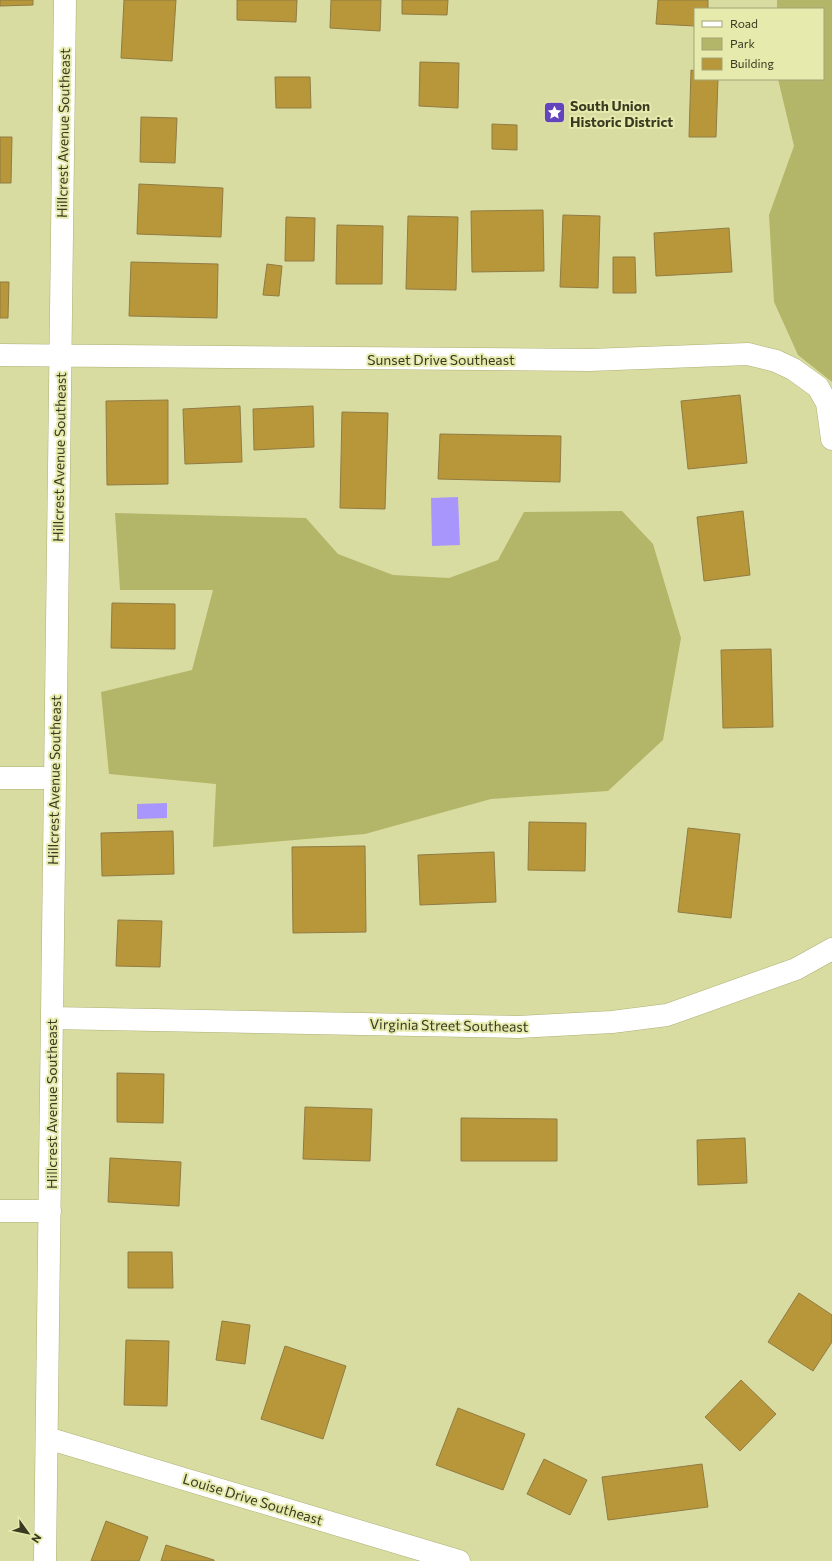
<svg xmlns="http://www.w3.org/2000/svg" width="832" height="1561" font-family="Commissioner,sans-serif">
<rect width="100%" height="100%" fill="#d9dca0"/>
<path fill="#b3b668" d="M777,0H832V382L798,355L774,302L769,215L794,146L778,79H823V9H777Z
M622,511L653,544L681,638L663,740L608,791L491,799L365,834L213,847L216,784L109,774L101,692L192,670L213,590H120L115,513L306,518L338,554L393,575L449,578L498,560L524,512Z"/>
<path fill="#a896fd" d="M458,497L460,545L432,546L431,498Z
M167,803V818L137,819V804Z"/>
<path fill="#b79739" stroke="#907c44" d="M0,0H33V5L0,6Z
M124,0H176L172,61L121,58Z
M237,0H297L296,22L237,20Z
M331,0H381L380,31L330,28Z
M402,0H448L447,15L402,14Z
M658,0H708V9H695V26L656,24Z
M420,62L459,63L458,108L419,106Z
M691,70L695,71V79H718L716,137H689Z
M275,77H310L311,108H276Z
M141,117L177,118L175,163L140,162Z
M492,124L517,125V150L492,149Z
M0,137H12L11,183H0Z
M139,184L223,188L221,237L137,234Z
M543,210L544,271L472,272L471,211Z
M563,215L600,216L598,288L560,287Z
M408,216L458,217L456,290L406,289Z
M286,217L315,218L314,261H285Z
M337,225L383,226L382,284H336Z
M729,228L732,272L656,276L654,233Z
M613,257H635L636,293H613Z
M131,262L218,264L217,318L129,316Z
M267,264L282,266L279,296L263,295Z
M0,282H9L8,318H0Z
M740,395L747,463L688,469L681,401Z
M168,400V484L107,485L106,401Z
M240,406L242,462L185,464L183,409Z
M313,406L314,447L254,450L253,409Z
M342,412L388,413L385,509L340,508Z
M440,434L561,436L560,482L438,479Z
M743,511L750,575L704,581L697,517Z
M112,603L175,604V649L111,648Z
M771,649L773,727L723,728L721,650Z
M529,822L586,823L585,871L528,870Z
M688,828L740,834L731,918L678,912Z
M173,831L174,874L102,876L101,833Z
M365,846L366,932L293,933L292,847Z
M494,852L496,902L420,905L418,855Z
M118,920L162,921L160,967L116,966Z
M117,1073L164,1074L163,1123L117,1122Z
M305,1107L372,1109L370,1161L303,1159Z
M461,1118L557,1119V1161H461Z
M745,1138L747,1183L698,1185L697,1140Z
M110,1158L181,1162L179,1206L108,1202Z
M128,1252H172L173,1288H128Z
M799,1293L832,1315V1342L813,1371L768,1342Z
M222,1321L250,1325L245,1364L216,1360Z
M126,1340L169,1341L167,1406L124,1405Z
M285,1346L346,1366L323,1439L261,1419Z
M741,1380L776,1414L740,1451L705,1417Z
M458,1408L525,1434L503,1490L436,1465Z
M544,1459L587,1480L570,1515L527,1494Z
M702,1464L708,1507L608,1520L602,1477Z
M106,1521L148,1537L139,1561H91Z
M166,1545L214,1560V1561H161Z"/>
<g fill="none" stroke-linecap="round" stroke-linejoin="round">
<defs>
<path id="street" d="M0,355L590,360L748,354L776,361L793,369L818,387L827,403L832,439
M0,778H54
M52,1018L518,1027L612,1022L667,1015L796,969L832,949
M0,1211H50
M47,1438L459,1561
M45,1561L65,0"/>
</defs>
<use href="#street" stroke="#adb075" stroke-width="23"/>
<use href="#street" stroke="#fff" stroke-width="22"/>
</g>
<defs>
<symbol id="sight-square" viewBox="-11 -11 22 22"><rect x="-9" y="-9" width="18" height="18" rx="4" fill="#6444bd" stroke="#e6eaad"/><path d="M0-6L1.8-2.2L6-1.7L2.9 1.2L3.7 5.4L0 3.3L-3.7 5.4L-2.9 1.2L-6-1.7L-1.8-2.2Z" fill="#fff"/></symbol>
</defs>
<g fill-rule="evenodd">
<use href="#sight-square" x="542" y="100" width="25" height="25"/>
</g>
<g text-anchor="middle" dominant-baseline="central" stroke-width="4" stroke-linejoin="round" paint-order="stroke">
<g font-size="14" font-weight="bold" fill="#393a21" stroke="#e6eaad" text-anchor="start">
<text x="570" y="105">South Union<tspan x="570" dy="16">Historic District</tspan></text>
</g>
<g font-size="14" fill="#393a21" stroke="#e6eaad">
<text transform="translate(63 133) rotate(-89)">Hillcrest Avenue Southeast</text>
<text x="441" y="359">Sunset Drive Southeast</text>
<text transform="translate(59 457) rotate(-89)">Hillcrest Avenue Southeast</text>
<text transform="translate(54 780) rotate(-89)">Hillcrest Avenue Southeast</text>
<text transform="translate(449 1025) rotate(1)">Virginia Street Southeast</text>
<text transform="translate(51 1104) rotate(-90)">Hillcrest Avenue Southeast</text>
<text transform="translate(253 1499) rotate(17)">Louise Drive Southeast</text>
</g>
</g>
<rect x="694" y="8" width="130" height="72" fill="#e6eaad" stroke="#a1a475"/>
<rect x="702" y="21" width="20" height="6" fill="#ffffff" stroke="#a1a475"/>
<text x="730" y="28" font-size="12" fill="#393a21">Road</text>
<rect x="702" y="38" width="20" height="12" fill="#b3b668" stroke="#a1a475"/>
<text x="730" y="48" font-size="12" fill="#393a21">Park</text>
<rect x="702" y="58" width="20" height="12" fill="#b79739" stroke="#a1a475"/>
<text x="730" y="68" font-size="12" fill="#393a21">Building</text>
<g transform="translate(28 1533) rotate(123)" stroke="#e6eaad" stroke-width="3" paint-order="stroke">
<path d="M0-3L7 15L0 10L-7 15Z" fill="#393a21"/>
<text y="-6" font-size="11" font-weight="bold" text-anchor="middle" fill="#393a21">N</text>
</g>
</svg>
